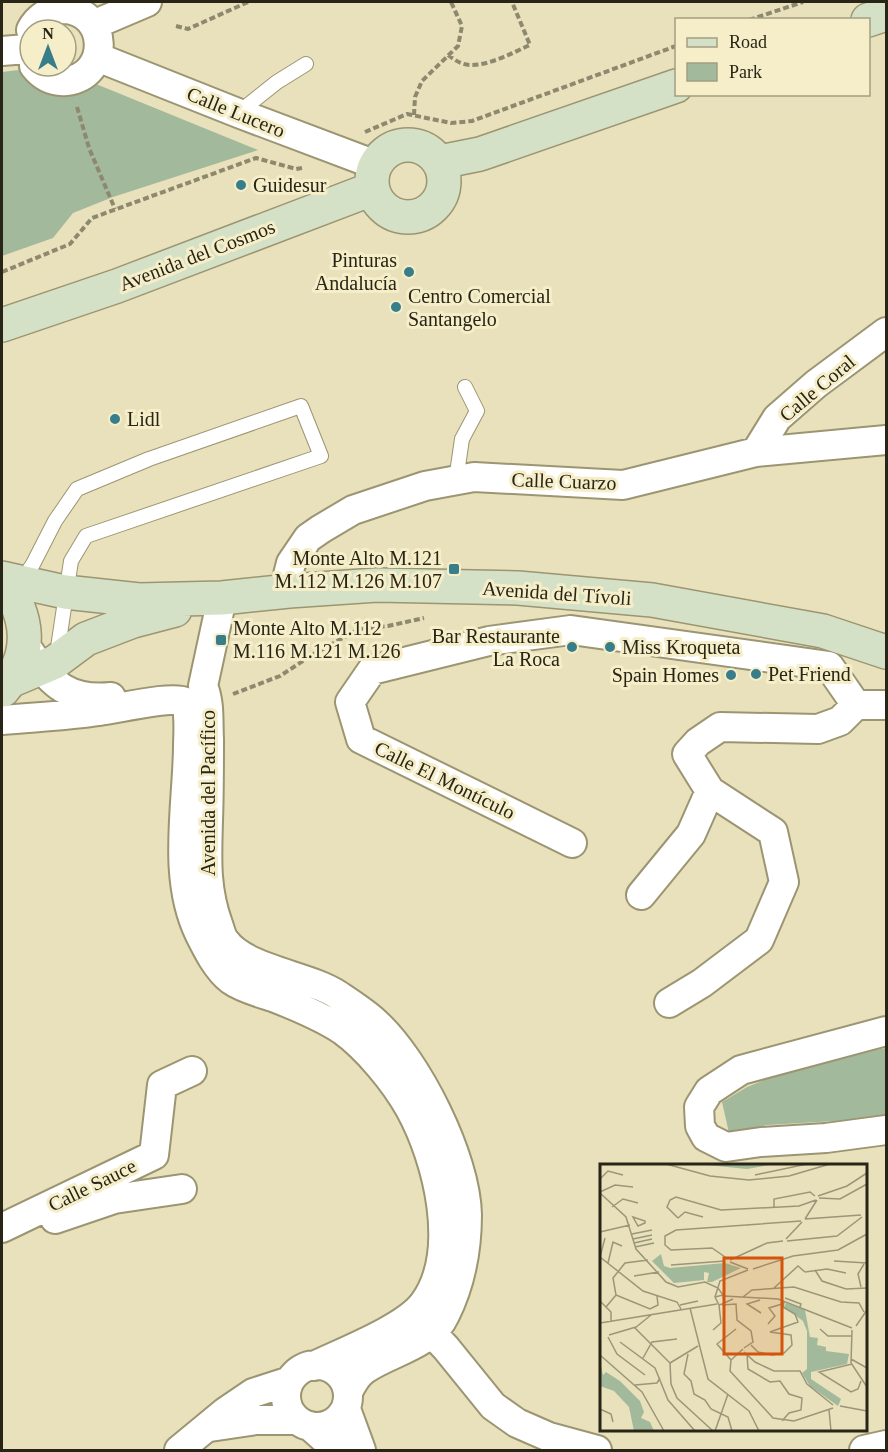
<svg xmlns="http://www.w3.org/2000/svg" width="888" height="1452" font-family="'Times New Roman',serif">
<rect width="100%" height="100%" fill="#e8e1bb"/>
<path fill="#a2ba9b" d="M19,70C43,94 66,108 96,84L258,150L113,197L73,213L53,238L2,256V72Z
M886,1048V1118L767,1125L729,1133L722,1102L747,1087L810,1062Z"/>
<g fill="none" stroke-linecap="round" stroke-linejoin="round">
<defs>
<path id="lane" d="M238,113L277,82L306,64
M456,480L462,439L477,411L465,387
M21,582L33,564L55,521L77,489L149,459L301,406L321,456L86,536L71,561L57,654"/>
<path id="street" d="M93,25L147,2
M31,30C37,18 50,9 64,9C109,11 111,76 66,81C53,82 42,76 34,66
M2,51L27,49
M97,57L238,113L376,165
M756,452L777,418L816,384L886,332
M289,591L288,575L291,563L308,538L321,529L353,510L425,486L474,477L623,485L756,452L886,440
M222,598L203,686C210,702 208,721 209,739C209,767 209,794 208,821C207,858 205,888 218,924C220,929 221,936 225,941C246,970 308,975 338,995C350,1003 364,1012 375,1022C417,1060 466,1157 467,1215C467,1251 461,1283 445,1315C431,1346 389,1352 364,1370C356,1376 352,1384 348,1392
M30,652C51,685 70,701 111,697
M2,720C34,717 67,716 99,711C118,709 172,695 186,702C190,717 188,733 188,748C187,808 172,879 200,935C208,951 217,969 231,980C242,988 260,993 273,997C296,1006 321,1016 342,1030C367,1048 395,1082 410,1109C438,1160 461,1252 424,1303C406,1328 343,1352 314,1366
M572,843L361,739L350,702L372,670L489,641L571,630L829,666L856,705
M641,895L691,834L710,791
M669,1003L702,983L759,940L784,882L773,832L710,791L687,754L698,742L720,727L818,729L840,721L856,705H886
M886,1031L741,1070L709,1091L699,1107L700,1126L706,1137L726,1147L761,1142L826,1138L886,1130
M55,1219L114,1199L182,1189
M2,1228L154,1155L162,1085L192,1071
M419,1319L446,1348L493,1406L517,1423L549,1437L597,1450
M286 1396a31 31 0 1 1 62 0a31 31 0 1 1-62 0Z
M346,1409L361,1450
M310,1426L337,1450
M210,1427L256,1420H297
M179,1450L225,1412L253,1393L290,1381
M864,1450L886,1445"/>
<path id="secondary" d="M868,20L886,14
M372 181a36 36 0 1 1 72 0a36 36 0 1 1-72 0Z
M440,162L480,154L676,86
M2,325L117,286L372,189
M2,578L65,592L139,600L222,598L289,591L377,585L518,588L652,600L823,631L886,652
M2,580C29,615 34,654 3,690
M10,681L55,662L86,639L133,621L175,610"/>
</defs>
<use href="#lane" stroke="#9c9572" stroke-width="16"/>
<use href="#street" stroke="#9c9572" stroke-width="32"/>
<use href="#secondary" stroke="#9c9572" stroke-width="36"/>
<path stroke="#8d886e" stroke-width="4" stroke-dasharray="6 3" stroke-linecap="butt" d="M749,20L803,2
M176,26L188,29L248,2
M448,55C452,58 456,61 461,63C480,71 512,53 530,45L512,2
M77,107L89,148L115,209
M414,115L415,97L422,81L458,46L462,26L451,2
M365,132L407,114L451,123L472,121L676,46
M2,272L70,244L92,218L256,158L296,169L302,168
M233,694L280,676L312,655L359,629L388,626L424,618"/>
<use href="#lane" stroke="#fff" stroke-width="14"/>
<use href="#street" stroke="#fff" stroke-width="28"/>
<use href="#secondary" stroke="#d5e1c6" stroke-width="33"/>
</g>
<g fill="#377d8a" stroke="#f5eec8" stroke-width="2">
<circle cx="241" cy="185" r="6"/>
<circle cx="409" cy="272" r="6"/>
<circle cx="396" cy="307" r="6"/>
<circle cx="115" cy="419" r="6"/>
<rect x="448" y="563" width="12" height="12" rx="3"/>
<rect x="215" y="634" width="12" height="12" rx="3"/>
<circle cx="572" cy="647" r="6"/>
<circle cx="610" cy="647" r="6"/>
<circle cx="756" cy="674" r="6"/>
<circle cx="731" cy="675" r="6"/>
</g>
<g text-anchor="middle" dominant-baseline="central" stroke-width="6" stroke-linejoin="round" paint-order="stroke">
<g font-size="20" fill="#282517" stroke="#f5eec8">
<text transform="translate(236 112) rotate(22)">Calle Lucero</text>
<text transform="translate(197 255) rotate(-21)">Avenida del Cosmos</text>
<text transform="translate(817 388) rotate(-40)">Calle Coral</text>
<text transform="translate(564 481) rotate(2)">Calle Cuarzo</text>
<text transform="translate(557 593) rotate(4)">Avenida del Tívoli</text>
<text transform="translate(445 780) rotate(26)">Calle El Montículo</text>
<text transform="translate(208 793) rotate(-90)">Avenida del Pacífico</text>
<text transform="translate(92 1185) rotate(-26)">Calle Sauce</text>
</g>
<g font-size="20" fill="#282517" stroke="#f5eec8" text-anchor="start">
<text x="253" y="185">Guidesur</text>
<text x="397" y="260" text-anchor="end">Pinturas<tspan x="397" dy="23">Andalucía</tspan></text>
<text x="408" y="296">Centro Comercial<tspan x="408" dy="23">Santangelo</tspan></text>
<text x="127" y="419">Lidl</text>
<text x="442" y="558" text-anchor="end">Monte Alto M.121<tspan x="442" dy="23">M.112 M.126 M.107</tspan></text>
<text x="233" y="628">Monte Alto M.112<tspan x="233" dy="23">M.116 M.121 M.126</tspan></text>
<text x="560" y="636" text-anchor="end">Bar Restaurante<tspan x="560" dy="23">La Roca</tspan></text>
<text x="622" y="647">Miss Kroqueta</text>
<text x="768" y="674">Pet Friend</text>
<text x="719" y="675" text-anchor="end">Spain Homes</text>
</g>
</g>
<g transform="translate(600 1164)">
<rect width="267" height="267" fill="#e8e1bb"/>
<path d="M97,0H175L147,5ZM61,90L64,102L70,104L125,99L141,104L112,118H107L109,109L104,108V116L74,119L52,97ZM186,139L205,146L210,173L218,174L217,181L226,183V187L249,190L247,200L211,208V215L241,235L238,242L210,222L202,209L207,205V167L203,157L184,143ZM0,197L3,211L6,208L20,217L40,237L44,248L41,254L50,258L54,267H34L29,243L14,227L0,222Z" fill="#a2ba9b"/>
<path fill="none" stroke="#9b9679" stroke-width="1.5" d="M66,0L110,12L149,16L189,12L230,0M155,11L207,0M0,15L8,7L23,11M0,28L15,21L33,23M0,29L26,53L36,85L66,118L78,123L105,118L118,124L123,131M218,32L247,22L267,9M219,34L240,35L267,20M12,43L23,35L38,39M174,44V35L210,28L215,32M33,53L45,57V59L38,62ZM78,54L67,43L70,36L76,33L121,46L199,42L216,36M78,54L85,48L103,53M205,55L261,51M205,55L217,36M0,68L30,61M32,70L52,66M33,75L52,71M186,75L202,58M187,77L237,72L262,53M34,79L52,75M35,83L54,79M0,93L43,127L77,138L81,145M0,93L5,74M128,95L112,84L71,86L65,81V72L76,66L201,57M130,96L167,79L183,77M234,97L267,99M130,98L148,105M8,99L13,78L22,82M71,101L125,97M153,105L193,92L238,86L267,70M215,106L222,117L246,125L267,124M205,108L227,105L246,109M34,112L59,108M261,123L258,110L264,100M174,124L198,102L205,108M16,131L50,145L58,141L57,132M124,132L178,135L252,164M115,133L120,117L148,106M143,133L152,126L194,123L241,138L259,139L264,148M185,134L201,140L200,143M160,136L147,140L161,149M0,137L11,148V157M124,139L123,131L115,133L119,141L122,140L133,135M80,141L98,137M122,141L136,140L137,156L151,167L153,178L144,184M6,143L16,131L13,114L25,99L48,96M90,144L108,215L149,247L159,267M51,151L35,164L70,199L71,220L77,234L113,267M0,159L117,140M168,160L175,152L169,144L182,140M256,162L267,146M220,165L228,172H251M113,166L121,159L119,141M252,166L251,199L267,223M9,171L36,163M8,173L17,190L45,211M20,178L55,204L68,236L95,267M151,181L158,188L172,191L184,189L192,181L191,171L170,168L198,158L195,150L183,143L184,138M143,185L131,196L130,207L173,254L194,257L233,244M144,188L155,198L174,207H200L207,220L233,241M88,190L84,210L91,217L94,230L105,236L111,245L128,253L132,267M147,190L148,205L170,218L180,217L189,230L202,234L201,246L189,249L182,257M0,191L42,228L64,267M43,194L52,178L77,175M251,195L267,204M131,196L117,180L136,165M70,199L98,182M252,200L219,208L251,228L258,225L261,217M35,221L57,219L60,214M240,242L267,247M0,245L11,250L13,258M229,246L231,267M115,267L128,230"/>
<path fill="#d5540d" fill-opacity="0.15" stroke="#d5540d" stroke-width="3" d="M124,94H182V190H124Z"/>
<rect width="267" height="267" fill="none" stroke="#282517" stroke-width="3"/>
</g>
<rect width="888" height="1452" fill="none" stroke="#282517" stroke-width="6"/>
<rect x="675" y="18" width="195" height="78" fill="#f5eec8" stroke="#a39e81" stroke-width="1.5"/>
<rect x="687" y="38" width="30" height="9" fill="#d5e1c6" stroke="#a39e81" stroke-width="1.5"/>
<text x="729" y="48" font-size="18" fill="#282517">Road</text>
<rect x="687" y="63" width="30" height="18" fill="#a2ba9b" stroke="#a39e81" stroke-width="1.5"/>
<text x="729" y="78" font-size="18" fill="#282517">Park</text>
<g transform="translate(48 48)"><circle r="28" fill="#f5eec8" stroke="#a39e81" stroke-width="1.5"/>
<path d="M0-4.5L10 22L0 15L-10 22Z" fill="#377d8a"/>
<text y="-9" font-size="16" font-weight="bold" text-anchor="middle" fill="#282517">N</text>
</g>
</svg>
